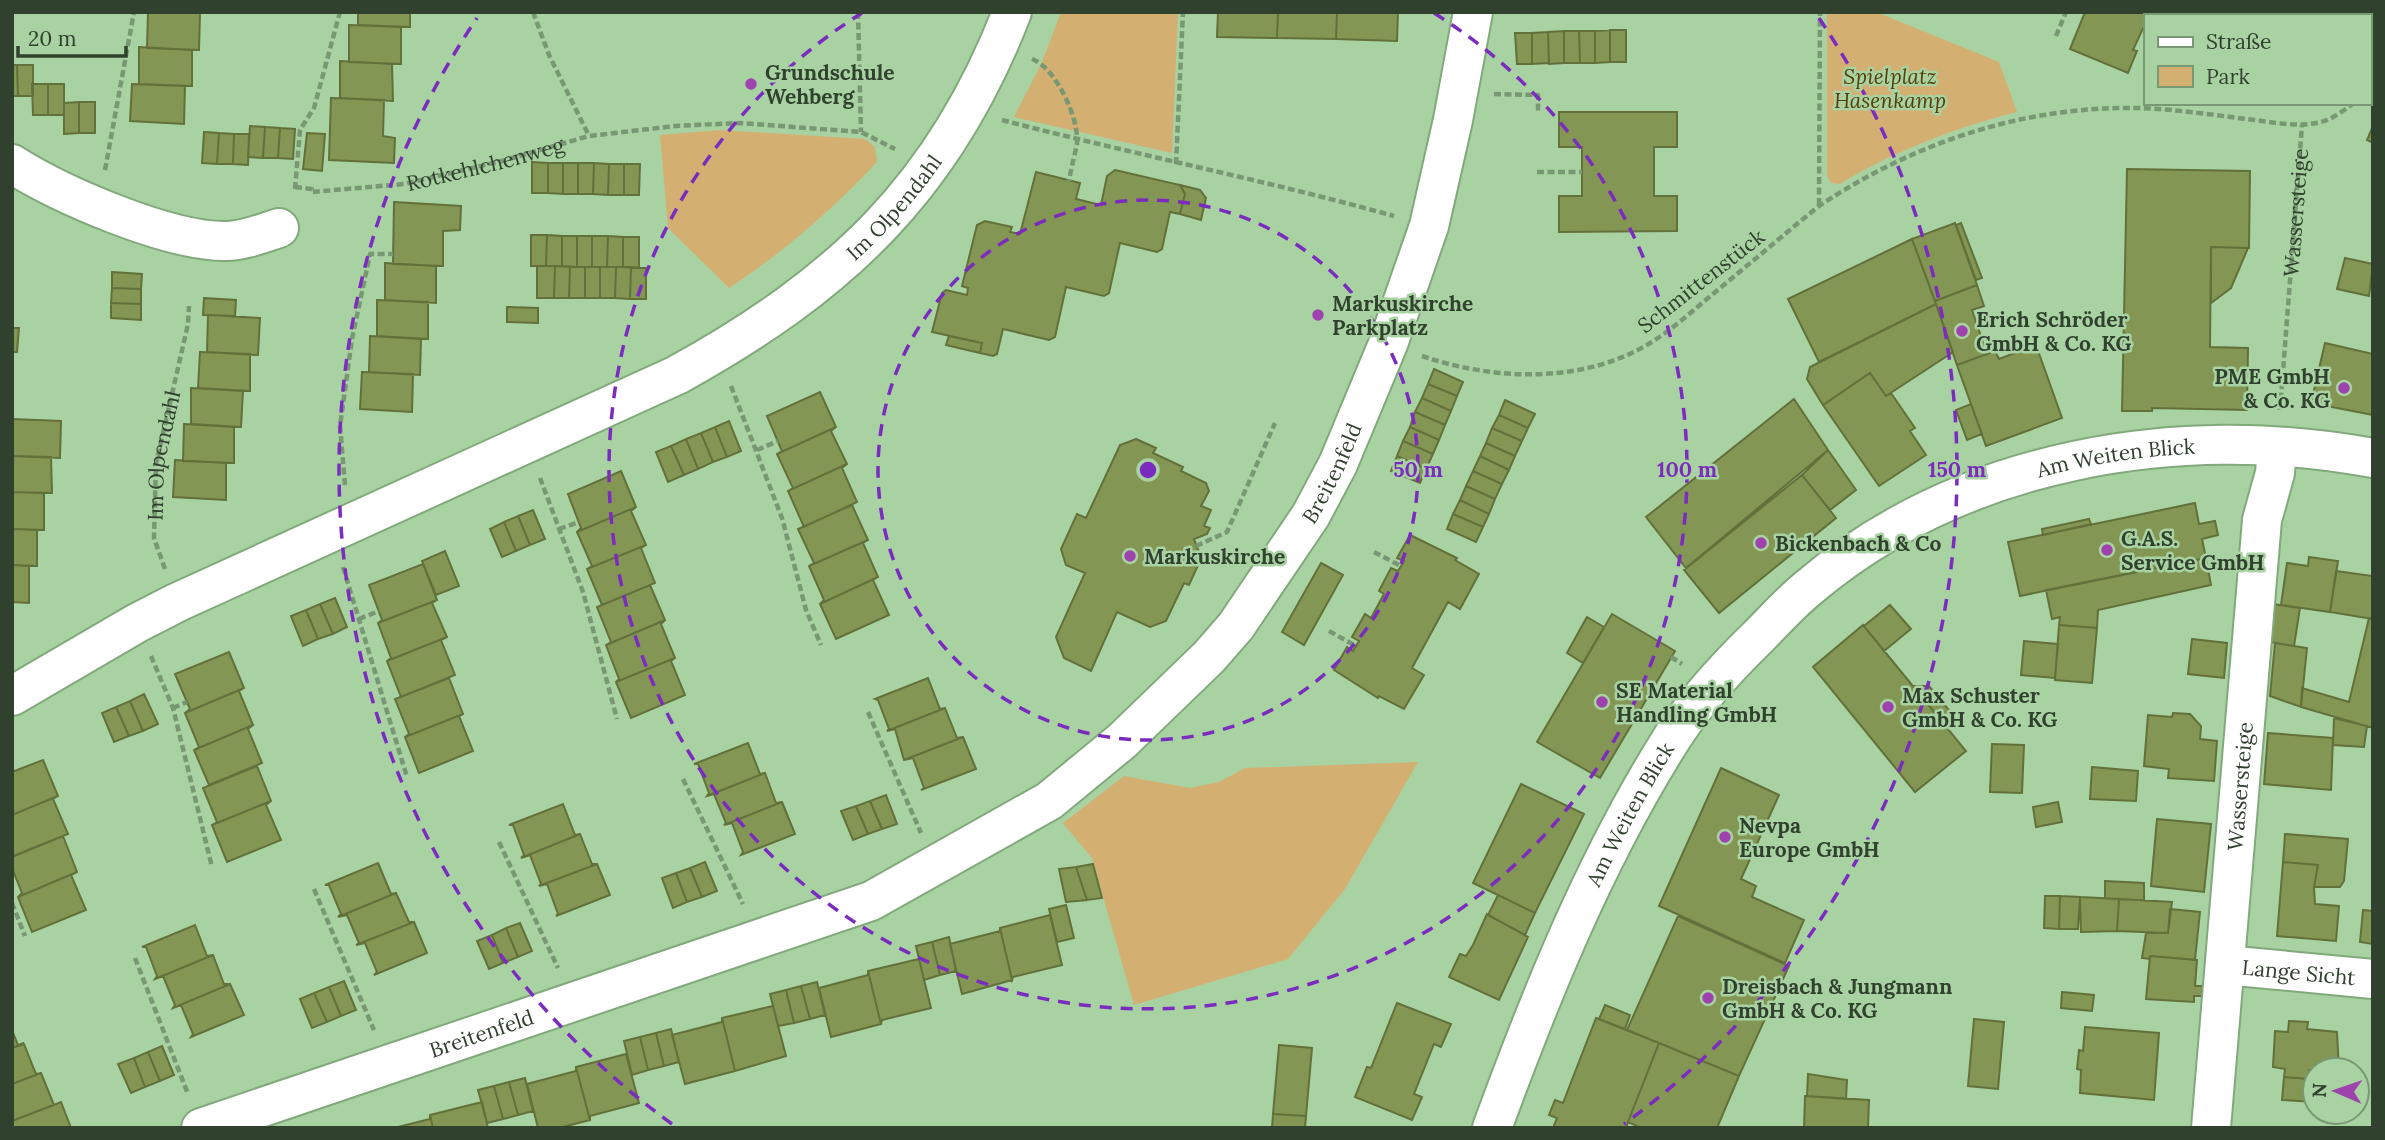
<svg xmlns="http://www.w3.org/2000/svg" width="2385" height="1140" font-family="Lora,serif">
<rect width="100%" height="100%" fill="#a9d2a3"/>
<path fill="#d3b072" d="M1061,12H1178L1172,153L1014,117L1042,62Z
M1827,12H1876L1999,62L2017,112C1955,128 1894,151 1840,184L1831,183L1827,175Z
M720,130L865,139L875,147L877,162C832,210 784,252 729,288L668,228L660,135Z
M1418,762L1345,889L1288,959L1134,1005L1092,858L1063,823L1124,776L1190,788L1219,782L1245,768Z"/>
<path fill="#849653" stroke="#62703a" stroke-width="2" d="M148,12L200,13L199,50L147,48Z
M358,12H410V27L358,25Z
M1218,12H1278L1277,38L1217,37Z
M1278,12H1337L1336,39L1277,38Z
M1337,12H1398L1397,41L1336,39Z
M2085,12H2163L2162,16H2145V24L2133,50L2137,51L2128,73L2070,49Z
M349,25L401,27V64L349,62Z
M1610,30H1626V62H1610Z
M1610,30V62L1595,63V31Z
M1564,31H1579L1580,63H1564Z
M1564,31V63L1549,64L1548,32Z
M1579,31H1595V63H1580Z
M1548,32L1549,63L1532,64V33Z
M1515,33H1532V64H1517Z
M139,47L192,50V86L139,84Z
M340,61L392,64L393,101L340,98Z
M12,65H17L18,96H12Z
M17,65H33V96H18Z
M32,84H48V115H33Z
M48,84H64V115H48Z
M132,84L185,86L184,124L130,121Z
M331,98L384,100L383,136L395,138L394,163L329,160Z
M79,102H95V133H79Z
M79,102V133L64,134V103Z
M1559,112H1677V147H1654V196H1677V231L1559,232V196H1582V147H1559Z
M250,126L265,127L263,158L248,157Z
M2373,126V143L2367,140Z
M265,127L280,128L278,158H263Z
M280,128L295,129L293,159L278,158Z
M204,132L219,133L217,164L202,163Z
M219,133L234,134L233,164H217Z
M307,133L325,134L322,171L303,169Z
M234,134H249L248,165L233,164Z
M532,162L548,163V193H532Z
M548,163H563V194L548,193Z
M563,163H578V194H563Z
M578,163H594L593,194H578Z
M594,163L609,164L608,195L593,194Z
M609,164H624V195H608Z
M624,164H640L639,195H624Z
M2127,169L2250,171L2249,248L2211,247L2210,347L2248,348L2247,410L2152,408V411H2122Z
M1115,170L1180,185L1185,194L1180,214L1170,212L1162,249L1157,252L1120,243L1109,293L1104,296L1066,287L1055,337L1049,340L1003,329L997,354L993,356L980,353L982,343L932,332L942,293L946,290L967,295L968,288L962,286L977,225L985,221L1012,227L1010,232L1020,234L1036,172L1080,183L1076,199L1101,205L1107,176Z
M1180,185L1200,190L1206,198L1201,220L1180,214L1185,194Z
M394,202L461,206L460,230L443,231V266L393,264Z
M1955,223L1977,285L1935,301L1912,239Z
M1961,223L1982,278L1976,280L1956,225Z
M531,235H547L546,266H531Z
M547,235L562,236V266H546Z
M562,236H577V267L562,266Z
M577,236H592V267H577Z
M592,236H608L607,267H592Z
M608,236L623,237V267H607Z
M623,237H639V268L623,267Z
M1912,239L1936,304L1819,362L1788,299Z
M2211,247L2248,248L2231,288L2211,303Z
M2345,258L2373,264L2369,296L2337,289Z
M385,263L436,266V303L385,300Z
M537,266H555L554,298H537Z
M555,266L570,267L569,298H554Z
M570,267H585V298H569Z
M585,267H600V298H585Z
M600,267H616L615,298H600Z
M616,267H631L630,299L615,298Z
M631,267L646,268V299H630Z
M112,272L142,274L141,289L112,288Z
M1977,285L1984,306L1972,310L1987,354L1957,365L1935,301Z
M112,288L141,289V304L111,303Z
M204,298L236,300L235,316L203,315Z
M377,300L428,302V339L377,336Z
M111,303L141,304V320L111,318Z
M1936,304L1953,352L1886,396L1870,373L1823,405L1807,379L1810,367Z
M507,307L538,308V323L507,322Z
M208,315L260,318L258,355L207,352Z
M12,328H19L17,352H12Z
M370,336L421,339L420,375L369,372Z
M949,336L982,343L980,353L946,345Z
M2325,343L2373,354V415L2311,403Z
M2036,345L2062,418L1986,446L1957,365L1995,351L1999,359Z
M200,352L250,354V391L198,388Z
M1434,369L1463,382L1457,396L1428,384Z
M362,372L413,374L412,412L360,409Z
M1870,373L1886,396L1891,393L1915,428L1910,431L1926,455L1879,486L1823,405Z
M1428,384L1457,396L1451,411L1422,398Z
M191,388L243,391L241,427L191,424Z
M820,392L836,427L777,454L782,451L767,416Z
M1422,398L1451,411L1445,425L1415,412Z
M1794,399L1828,450L1686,568L1646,517Z
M1505,400L1535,414L1528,428L1499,415Z
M1971,404L1982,434L1967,440L1956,410Z
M1415,412L1445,425L1439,440L1410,427Z
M1499,415L1528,428L1522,441L1492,428Z
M12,419L61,421L60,458L12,456Z
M729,421L741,451L727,457L715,427Z
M184,424L234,427V463L183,461Z
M715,427L727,457L713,462L701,433Z
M836,427L831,431L847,464L788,491L793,488L777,454Z
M1410,427L1439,440L1433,454L1403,441Z
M1492,428L1522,441L1515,456L1486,443Z
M701,433L713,462L698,469L686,439Z
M686,439L698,469L684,475L671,446Z
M1136,439L1156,448L1153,453L1183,467L1181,471L1206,483L1209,491L1201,506L1211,510L1204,526L1210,528L1207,534L1194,539L1199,552L1195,560L1199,563L1189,585L1184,583L1166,621L1150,627L1117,612L1091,671L1064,658L1056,637L1085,573L1066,565L1061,549L1077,514L1086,518L1120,445Z
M1403,441L1433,454L1426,469L1397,456Z
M1486,443L1515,456L1509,470L1480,456Z
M671,446L684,475L668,482L656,452Z
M1828,450L1856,490L1830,510L1802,475Z
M12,456L51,457L52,493L12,492Z
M1397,456L1426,469L1420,483L1391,471Z
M1480,456L1509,470L1502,484L1473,471Z
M175,460L226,463V500L173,497Z
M847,464L842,468L857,502L804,527L788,491Z
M621,471L636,507L577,532L581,528L568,494Z
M1473,471L1502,484L1495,499L1466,486Z
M1802,475L1836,518L1719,613L1684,570Z
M1466,486L1495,499L1489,514L1460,500Z
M12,492L44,493V530L12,529Z
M1460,500L1489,514L1483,527L1453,514Z
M2195,503L2199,524L2215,521L2218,535L2202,539L2206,558L2020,596L2008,542Z
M852,505L868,540L809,566L814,563L798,529Z
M636,507L631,511L646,545L587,569L592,566L577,532Z
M533,510L545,539L530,545L518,516Z
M1453,514L1483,527L1476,542L1447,529Z
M518,516L530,545L516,551L504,522Z
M2089,519L2091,524L2043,535L2042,529Z
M504,522L516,551L502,557L490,529Z
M12,529L37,530V566L12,565Z
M1410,535L1457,558L1455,560L1479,574L1460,609L1448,602L1412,668L1424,675L1404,709L1379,696L1378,698L1334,670L1347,647L1353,651L1359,641L1352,637L1365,614L1371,618L1384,594L1379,591L1391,568L1398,571L1404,561L1397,558Z
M868,540L863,543L878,577L820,604L824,600L809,566Z
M646,545L641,548L655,583L602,605L587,569Z
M445,551L459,586L436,595L422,561Z
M2309,557L2338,561L2330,612L2281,605L2287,563L2308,566Z
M2206,558L2211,585L2098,610L2097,628L2059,625L2060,617L2052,619L2046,590Z
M1321,563L1343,575L1304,645L1282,632Z
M423,564L437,600L378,623L382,620L369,585Z
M12,565L29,566V603L12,602Z
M2336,571L2373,576V619L2330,612Z
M878,577L873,580L889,615L836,639L820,604Z
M650,585L665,620L606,645L611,642L597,607Z
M335,598L347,627L333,634L320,604Z
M437,600L432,603L447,637L387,661L391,658L378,623Z
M2267,603L2300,608L2294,646L2264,641Z
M320,604L333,634L318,639L306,610Z
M1890,605L1911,629L1884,651L1864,626Z
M306,610L318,639L303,646L291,616Z
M1612,614L1675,651L1600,778L1537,742Z
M1587,617L1604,627L1583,663L1567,653Z
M2369,618L2373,619V728L2301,707L2302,688L2349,702Z
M665,620L661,624L675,658L616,682L619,679L606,645Z
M1863,625L1966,751L1915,792L1813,667Z
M2059,625L2097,628L2092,683L2055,680Z
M447,637L441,640L455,675L401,697L387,661Z
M2192,639L2227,643L2224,678L2188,674Z
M2024,641L2058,644L2055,678L2021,675Z
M2275,643L2307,648L2301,707L2270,696Z
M229,652L244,688L185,713L190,709L175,674Z
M675,658L671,661L685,695L631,718L616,682Z
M449,678L463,714L405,737L409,734L395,699Z
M928,678L940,709L945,708L887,731L889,729L878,700L875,699Z
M1913,686H1929L1958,721L1948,729Z
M244,688L239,691L253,725L194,750L199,747L185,713Z
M144,694L158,724L143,731L130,701Z
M130,701L143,731L129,736L116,707Z
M116,707L129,736L114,742L102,713Z
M945,708L957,738L963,737L904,760L895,729L887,731Z
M2173,713L2190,714L2201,726L2200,739L2217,741L2214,781L2168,778L2169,769L2144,766L2148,715L2172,717Z
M463,714L459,716L473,751L419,773L405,737Z
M2334,718L2367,726L2364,747L2333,745Z
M253,725L248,729L262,763L209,785L194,750Z
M2268,733L2333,738L2331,790L2264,784Z
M963,737L976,769L921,790L924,788L913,758L904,760Z
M748,743L760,774L765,773L707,796L709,793L698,764H694Z
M1992,744L2024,745L2022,793L1990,792Z
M43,760L58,796L12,815V772Z
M257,766L271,801L212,825L217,822L203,788Z
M2092,767L2138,771L2136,801L2090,799Z
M1721,768L1779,795L1741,879L1756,886L1752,897L1804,920L1785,963L1659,906Z
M765,773L776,803L782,802L724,825L726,823L714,794L707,796Z
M1521,784L1584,814L1535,913L1473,883Z
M886,795L897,824L882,829L870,801Z
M58,796L53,799L68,834L13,856L12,815Z
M271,801L266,805L281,840L227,862L212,825Z
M870,801L882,829L868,834L856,806Z
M782,802L795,834L741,855L743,852L732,823L724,825Z
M2058,802L2062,822L2036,827L2033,807Z
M563,804L575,835L580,834L521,858L524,855L513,825H509Z
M856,806L868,834L853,840L841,811Z
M2157,819L2211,824L2204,892L2151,886Z
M580,834L592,864H597L539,886L541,884L530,855L521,858Z
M2285,834L2348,839L2344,881L2340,887H2314L2318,865L2283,862Z
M63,836L77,872L18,897L22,893L12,868V857Z
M705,862L717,891L702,897L690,868Z
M2283,862L2318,865L2314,887L2315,904L2339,906L2336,941L2277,936Z
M378,863L391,894L396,893L338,917L341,914L329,885H325Z
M597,864L610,895L556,916L558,914L547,884L539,886Z
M1093,864L1102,898L1087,900L1076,867Z
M1076,867L1087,900L1066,902L1059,869Z
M690,868L702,897L687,902L676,873Z
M77,872L71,875L86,910L32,932L18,897Z
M676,873L687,902L673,908L662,878Z
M2105,881L2144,883V900L2105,899Z
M396,893L409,922H414L356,945L359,943L347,915L338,917Z
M1498,895L1535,913L1525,935L1488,915Z
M2045,896H2060L2059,929L2044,928Z
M2060,896L2080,897L2078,929H2059Z
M2080,897L2119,899L2117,931L2081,932Z
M2119,899L2172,902L2168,933L2117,931Z
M1066,905L1074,938L1057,942L1049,909Z
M2170,909L2200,912L2195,960L2150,956L2149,959L2142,958L2146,933H2168Z
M2363,910L2373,911V944L2360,942Z
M1487,914L1528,937L1499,1000L1449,977L1460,954L1466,956L1473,945Z
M1050,915L1062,965L1013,977L1012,980L1000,928Z
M1678,916L1789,966L1739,1076L1627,1030Z
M414,922L427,953L374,975L377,972L365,943L356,945Z
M520,923L532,951L518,957L506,928Z
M195,925L207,956L213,955L155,979L157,976L146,947H142Z
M506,928L518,957L503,963L492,935Z
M1000,928L1012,980L962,994L950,944L1000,931Z
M492,935L503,963L489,969L477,941Z
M949,937L956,971L940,975L932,942Z
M932,942L940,975L924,980L916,946Z
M213,955L224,984H230L173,1008L175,1005L163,976L155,979Z
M2150,956L2197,960L2195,986H2203L2202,996H2194V1002L2146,999Z
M919,959L931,1008L882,1020L881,1024L868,971Z
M868,971L881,1024L831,1037L819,988L868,975Z
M344,981L356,1010L341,1016L329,987Z
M817,982L825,1015L810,1019L801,986Z
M230,984L244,1015L191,1037L193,1034L181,1005L173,1008Z
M801,986L810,1019L794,1023L786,990Z
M329,987L341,1016L327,1022L314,993Z
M786,990L794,1023L778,1026L770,994Z
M2062,992L2094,995L2092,1011L2061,1008Z
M314,993L327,1022L312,1028L300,999Z
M1397,1003L1451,1024L1441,1047L1434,1044L1414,1094L1422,1097L1412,1120L1355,1097L1367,1067L1371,1068Z
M1605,1005L1630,1015L1625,1029L1599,1019Z
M773,1006L786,1056L735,1071L722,1018Z
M722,1018L735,1071L685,1084L672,1035L722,1022Z
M1596,1018L1659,1043L1628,1122L1626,1128H1553L1557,1118L1549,1115L1555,1100L1563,1103Z
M1974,1019L2004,1022L1998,1089L1968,1086Z
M2289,1021L2308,1022L2307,1029L2337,1032L2339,1070H2309V1079L2284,1077L2285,1069L2273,1067L2275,1031L2288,1032Z
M2085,1027L2159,1033L2154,1100L2080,1093L2081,1070L2077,1069L2079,1050L2083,1051Z
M671,1029L679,1062L664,1066L656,1033Z
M12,1030L18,1045L24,1043L12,1048Z
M656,1033L664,1066L648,1070L640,1037Z
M640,1037L648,1070L632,1075L624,1041Z
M1659,1043L1739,1076L1717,1128H1641L1628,1122Z
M24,1044L36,1074L41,1073L12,1084V1048Z
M1279,1045L1312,1048L1306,1116L1273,1114Z
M162,1046L174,1075L160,1081L148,1052Z
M148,1052L160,1081L145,1087L134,1058Z
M626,1054L639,1103L590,1116V1120L576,1067Z
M134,1058L145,1087L131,1093L118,1064Z
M576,1067L590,1120L559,1128H538L527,1084L576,1071Z
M2309,1070L2315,1071V1102L2282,1100L2284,1077L2309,1079Z
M41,1073L54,1105L12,1121V1084Z
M1808,1074L1847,1080L1846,1099L1807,1096Z
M525,1078L533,1111L518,1115L509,1082Z
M509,1082L518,1115L503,1119L494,1086Z
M494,1086L503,1119L487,1123L478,1090Z
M1805,1096L1869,1100L1868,1128H1804Z
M61,1102L71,1128H12V1121Z
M482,1102L488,1128H433L430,1115Z
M1273,1114L1306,1116L1305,1128H1272Z
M430,1115L433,1128H394L430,1119Z"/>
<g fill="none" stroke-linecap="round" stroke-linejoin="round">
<defs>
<g id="minor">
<path d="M12,164C61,195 169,242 227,241C244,241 263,233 279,228"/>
<path id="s4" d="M12,696L137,623L178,602L677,375C840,285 944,188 1012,12"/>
<path id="s5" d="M2225,965L2373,979"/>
<path id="s6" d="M201,1128L871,901L1049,801L1122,741L1209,657L1236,626L1311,515L1338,464L1388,344L1429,226L1453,120L1473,12"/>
<path id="s7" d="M1492,1128C1540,997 1593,865 1667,746C1691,706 1725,669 1758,637C1774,621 1789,604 1807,589C1961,458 2178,422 2373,458"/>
<path id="s8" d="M2211,1128L2262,520L2275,473L2277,447"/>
</g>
</defs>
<use href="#minor" stroke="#81a97b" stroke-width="42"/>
<g stroke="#789773" stroke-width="4.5" stroke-dasharray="7 3.5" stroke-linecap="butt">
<path d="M533,12L549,55L589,136"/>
<path d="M858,12L861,132"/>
<path d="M2056,36L2066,12"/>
<path d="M1032,59C1056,68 1079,118 1077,143C1075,155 1071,168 1069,181"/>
<path d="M2369,93L2373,91"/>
<path d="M1494,94L1538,95V112"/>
<path d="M1002,120C1132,154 1265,180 1394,216"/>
<path d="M1176,164L1183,12"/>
<path d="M105,170L134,12"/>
<path d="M1537,172H1582"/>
<path id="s1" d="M295,187L312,189V192L404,184L502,161L589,136L675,126L740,123L861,132L895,149"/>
<path d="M295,189L300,130L314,108L340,12"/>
<path d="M1819,205L1820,12"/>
<path d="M1422,356C1492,380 1579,384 1645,346C1668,333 1688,315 1708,298C1746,267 1782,236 1819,206C1909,146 2011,110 2120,108C2162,107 2205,114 2247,119C2272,122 2297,128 2321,122C2333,119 2344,110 2354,103"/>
<path d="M731,386L782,518L806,610L821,645"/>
<path id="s2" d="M2280,410L2302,125"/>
<path d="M757,450L778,441"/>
<path d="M540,478L583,592L617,719"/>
<path d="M345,485L340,426L352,339L370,254H393"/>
<path d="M559,529L579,522"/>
<path d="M1196,546L1227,532L1275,423"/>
<path d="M1374,552L1401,566"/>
<path d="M343,567L407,777"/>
<path id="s3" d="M165,569L154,538L156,464L188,324L189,306"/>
<path d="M359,619L379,611"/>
<path d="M1329,631L1356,646"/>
<path d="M151,656L173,708L212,867"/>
<path d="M1671,657L1682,664"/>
<path d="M173,708L187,702"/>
<path d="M868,712L921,833"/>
<path d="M683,779L743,904"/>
<path d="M499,842L558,968"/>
<path d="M314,889L374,1030"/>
<path d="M12,903L25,936"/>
<path d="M135,958L188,1094"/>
</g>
<use href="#minor" stroke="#fff" stroke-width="38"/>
</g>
<g fill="none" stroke="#7b2cbf" stroke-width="3.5" stroke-dasharray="12 9">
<circle cx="1148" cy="470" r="270"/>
<path d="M1434 13A539 539 0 1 1 862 13"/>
<path d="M672 1124A809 809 0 0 1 477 18M1819 18A809 809 0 0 1 1624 1124"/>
</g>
<g fill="#9e43ae" stroke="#a9d2a3" stroke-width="2.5">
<circle cx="751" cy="84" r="7"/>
<circle cx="1318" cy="315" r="7"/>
<circle cx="1962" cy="331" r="7"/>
<circle cx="2344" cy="388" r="7"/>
<circle cx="1761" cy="543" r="7"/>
<circle cx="2107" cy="550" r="7"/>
<circle cx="1130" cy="556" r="7"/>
<circle cx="1602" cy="702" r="7"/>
<circle cx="1888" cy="707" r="7"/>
<circle cx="1725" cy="837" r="7"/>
<circle cx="1708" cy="998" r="7"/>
</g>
<g text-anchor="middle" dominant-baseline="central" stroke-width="5" stroke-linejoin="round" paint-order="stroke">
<g font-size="21" font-weight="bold" fill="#30412e" stroke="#a9d2a3" text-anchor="start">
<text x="765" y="72">Grundschule<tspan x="765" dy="24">Wehberg</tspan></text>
<text x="1332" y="303">Markuskirche<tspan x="1332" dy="24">Parkplatz</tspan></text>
<text x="1976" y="319">Erich Schröder<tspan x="1976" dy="24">GmbH &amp; Co. KG</tspan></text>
<text x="2330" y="376" text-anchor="end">PME GmbH<tspan x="2330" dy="24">&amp; Co. KG</tspan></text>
<text x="2121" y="538">G.A.S.<tspan x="2121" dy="24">Service GmbH</tspan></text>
<text x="1775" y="543">Bickenbach &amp; Co</text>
<text x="1144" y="556">Markuskirche</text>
<text x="1616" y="690">SE Material<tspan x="1616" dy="24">Handling GmbH</tspan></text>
<text x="1902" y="695">Max Schuster<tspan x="1902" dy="24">GmbH &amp; Co. KG</tspan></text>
<text x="1739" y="825">Nevpa<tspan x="1739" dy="24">Europe GmbH</tspan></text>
<text x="1722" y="986">Dreisbach &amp; Jungmann<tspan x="1722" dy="24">GmbH &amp; Co. KG</tspan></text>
</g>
<g font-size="21" font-style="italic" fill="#563e06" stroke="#a9d2a3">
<text x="1890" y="76">Spielplatz<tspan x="1890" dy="24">Hasenkamp</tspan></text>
</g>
<g font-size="21" fill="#30412e" stroke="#a9d2a3">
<text stroke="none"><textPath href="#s1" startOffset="196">Rotkehlchenweg</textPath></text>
<text stroke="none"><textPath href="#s4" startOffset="1015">Im Olpendahl</textPath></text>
<text stroke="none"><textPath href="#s2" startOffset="198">Wassersteige</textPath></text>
<text transform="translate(1701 281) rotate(-38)">Schmittenstück</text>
<text stroke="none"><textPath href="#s3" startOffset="116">Im Olpendahl</textPath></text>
<text stroke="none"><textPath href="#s7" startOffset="973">Am Weiten Blick</textPath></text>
<text stroke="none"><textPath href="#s6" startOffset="1349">Breitenfeld</textPath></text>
<text stroke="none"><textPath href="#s8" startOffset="343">Wassersteige</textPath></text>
<text stroke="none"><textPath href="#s7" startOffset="343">Am Weiten Blick</textPath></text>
<text stroke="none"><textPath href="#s5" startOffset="74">Lange Sicht</textPath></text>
<text stroke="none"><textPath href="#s6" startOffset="296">Breitenfeld</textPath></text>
</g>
</g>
<circle cx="1148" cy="470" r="10" fill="#7b2cbf" stroke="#a9d2a3" stroke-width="3.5"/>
<g font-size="21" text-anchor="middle" font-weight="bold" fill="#7b2cbf" stroke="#a9d2a3" stroke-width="5" stroke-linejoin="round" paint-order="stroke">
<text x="1418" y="477">50 m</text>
<text x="1687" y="477">100 m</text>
<text x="1957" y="477">150 m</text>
</g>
<rect width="2385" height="1140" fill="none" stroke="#30412e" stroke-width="28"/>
<rect x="2144" y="14" width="228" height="91" fill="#a9d2a3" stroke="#799874" stroke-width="2"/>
<rect x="2158" y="37" width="35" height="10" fill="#ffffff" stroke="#799874" stroke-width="2"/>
<text x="2206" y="49" font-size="21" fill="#30412e">Straße</text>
<rect x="2158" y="66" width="35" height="21" fill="#d3b072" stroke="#799874" stroke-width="2"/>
<text x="2206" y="84" font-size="21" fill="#30412e">Park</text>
<g transform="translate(2336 1091) rotate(272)"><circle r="33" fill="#a9d2a3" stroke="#799874" stroke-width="2"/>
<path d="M0-5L12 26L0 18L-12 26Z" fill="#9e43ae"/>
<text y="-10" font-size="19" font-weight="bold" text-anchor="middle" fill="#30412e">N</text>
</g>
<path d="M18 46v10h108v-10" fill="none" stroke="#30412e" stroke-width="3.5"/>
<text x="28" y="46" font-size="21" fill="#30412e" stroke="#a9d2a3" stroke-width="5" paint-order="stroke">20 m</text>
</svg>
